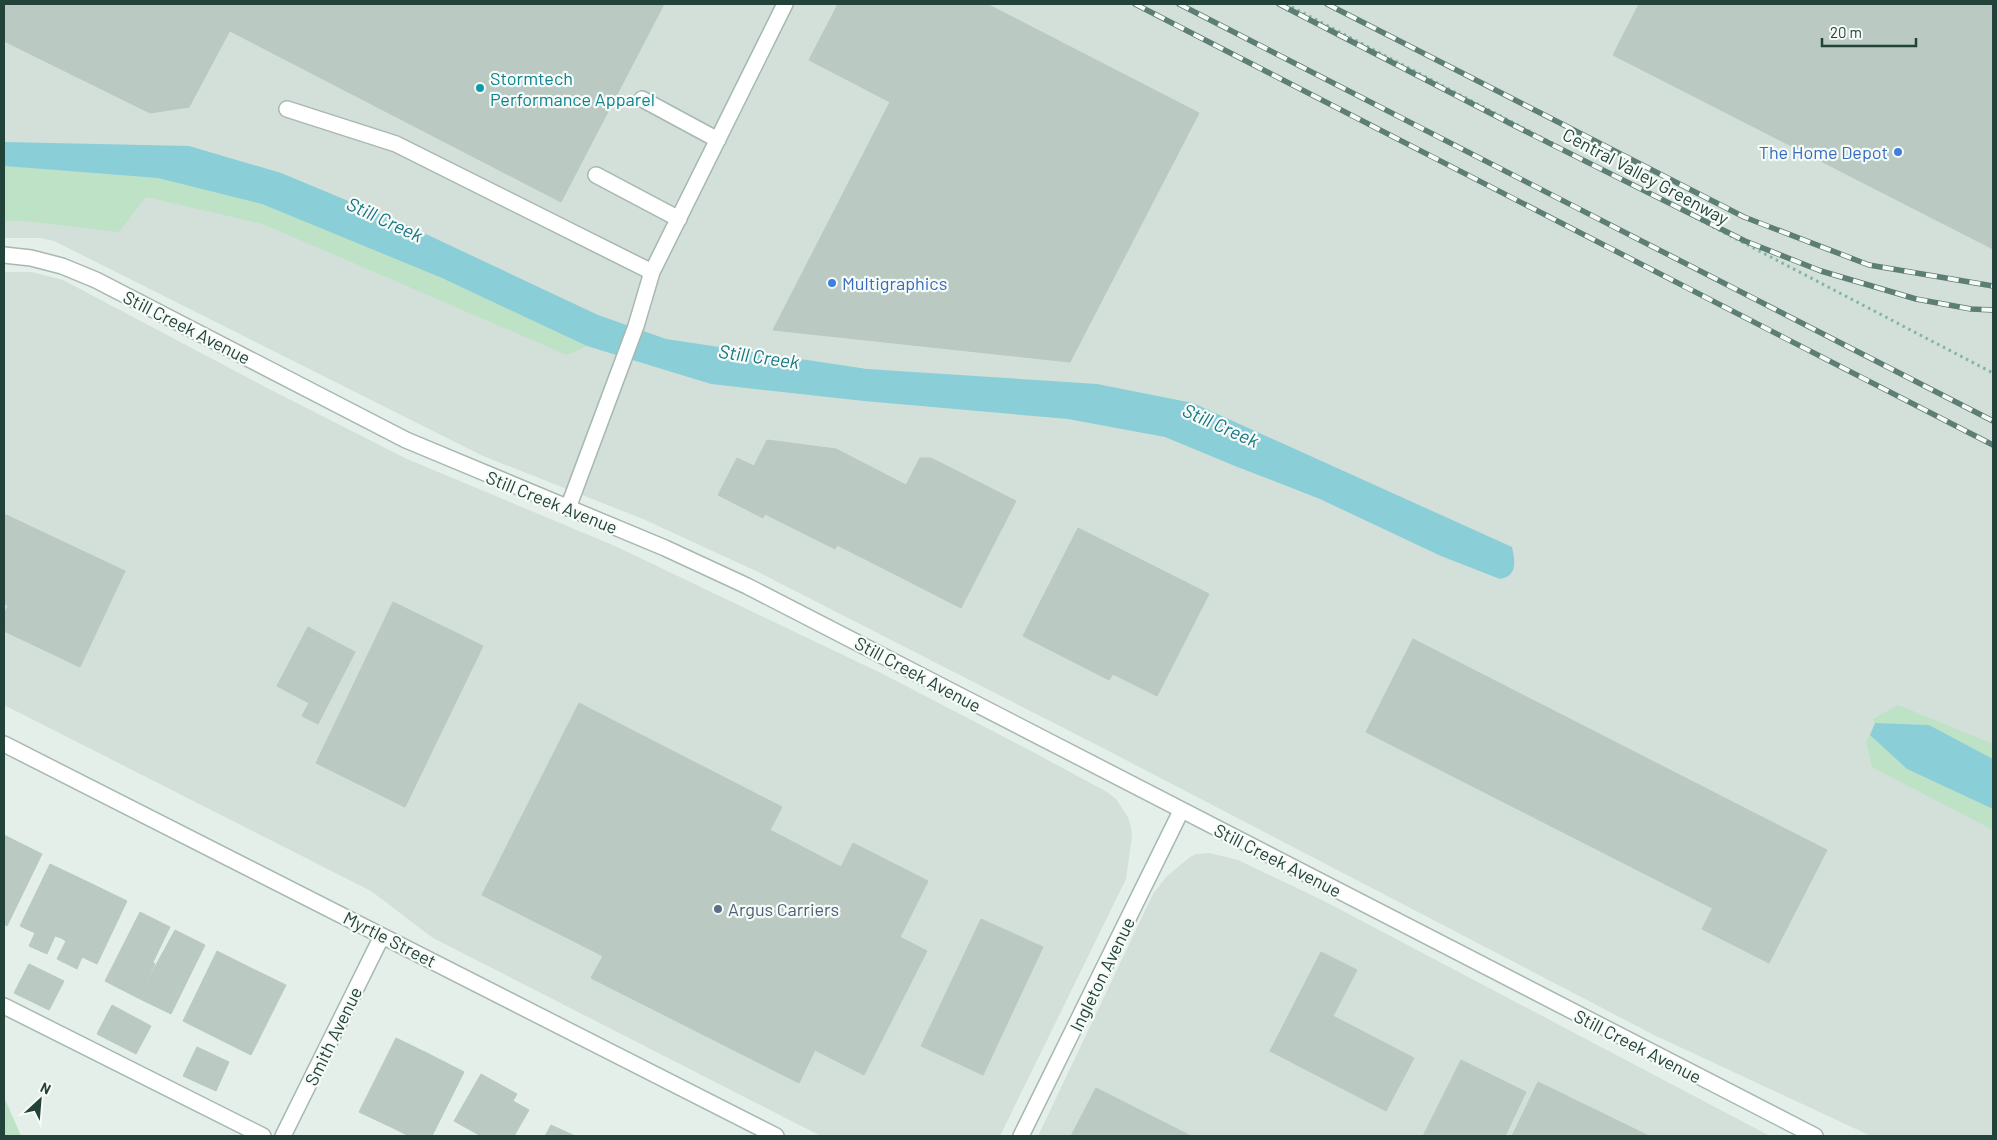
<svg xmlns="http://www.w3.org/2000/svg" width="1997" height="1140" font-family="Barlow,sans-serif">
<rect width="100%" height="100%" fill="#e5efea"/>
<path fill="#d3dfd9" d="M4,4H1993V1136H1871L1654,1035L1099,746L758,572L643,519L483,456L54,241L40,238H4Z
M4,272H32L63,280L275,392L407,459L615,546L885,675L1031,751L1107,792L1116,799L1128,817L1131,827L1132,836L1126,879L1000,1136H821L433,938L371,891L4,705Z
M1209,853L1238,860L1326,902L1770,1136H1038L1153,894L1167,876L1190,857L1197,854Z"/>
<path fill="#bde2c5" d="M4,166L158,178L262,204L442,278L587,346L567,355L263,224L146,197L119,232L25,221H4Z
M1898,705L1993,744V759L1929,725L1875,723L1873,719Z
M1870,735L1907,769L1993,809V830L1872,767L1866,741Z
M4,1097L21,1136H4Z"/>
<path fill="#8aced8" d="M4,142L189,146L281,173L411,227L598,315L666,339L867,369L1097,384L1193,403L1512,547C1515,561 1518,576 1500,579L1441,556L1320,499L1235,466L1165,437L1068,419L864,401L711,384L587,346L442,278L262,204L158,178L4,166Z
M1875,723L1929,725L1993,759V809L1907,769L1870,735Z"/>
<path fill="#bacac3" stroke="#b7cac1" d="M4,4H244L189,107L150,113L4,41Z
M244,4H664L561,202L230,31Z
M838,4H987L1199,113L1070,362L773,330L890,102L809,60Z
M1639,4H1993V249L1613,55Z
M767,440L836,449L906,485L867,560L837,545L835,549L765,514L763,518L718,495L737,458L754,466Z
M920,458H931L1016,501L961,608L867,560Z
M4,514L125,571L80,667L4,631V615L8,606L4,603Z
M1078,528L1209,594L1157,696L1113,674L1109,680L1023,636Z
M393,602L483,646L405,807L316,763Z
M308,627L355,652L318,724L302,716L309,703L277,686Z
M1413,639L1760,816L1712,908L1366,732Z
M579,703L782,807L770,830L841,867L853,843L928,881L900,937L927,951L864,1075L815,1050L799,1083L591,978L603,956L482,895Z
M1760,816L1827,850L1769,963L1702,929Z
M4,835L42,854L7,926L4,924Z
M50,864L88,882L61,938L55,936L47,954L29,946L35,933L20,926Z
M88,882L127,901L97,964L82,957L77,969L57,959L66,941L61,938Z
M140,912L170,927L153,962L155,964L138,998L105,981Z
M981,919L1043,947L983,1075L921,1046Z
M175,930L205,945L171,1014L138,998Z
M217,951L251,968L217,1038L183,1021Z
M1321,952L1357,970L1333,1016L1414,1058L1386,1111L1270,1051Z
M29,964L64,981L49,1010L14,993Z
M251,968L286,985L251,1055L217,1038Z
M112,1005L151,1026L136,1054L97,1034Z
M396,1038L429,1054L393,1128L359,1112Z
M197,1047L229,1062L216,1091L183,1076Z
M429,1054L464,1072L432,1136H409L393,1128Z
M1461,1060L1526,1092L1505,1136H1423Z
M481,1074L517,1094L513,1101L529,1110L514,1136H481L454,1121Z
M1538,1082L1649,1136H1512Z
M1096,1088L1191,1136H1071Z
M551,1125L575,1136H545Z"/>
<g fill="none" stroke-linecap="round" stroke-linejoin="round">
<defs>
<path id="service" d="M642,99L718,140
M287,109L396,144L652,272
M596,175L679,219
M568,508L636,326L652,272L785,4
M4,1006L263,1136"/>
<path id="minor" d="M4,744L776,1136
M283,1136L382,936
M1021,1136L1181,811"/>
<path id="tertiary" d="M4,255L31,258L62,266L96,280L406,440L665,548L747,586L1815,1136"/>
</defs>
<use href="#service" stroke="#a7b8b1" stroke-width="18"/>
<use href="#minor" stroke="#a7b8b1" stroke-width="18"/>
<use href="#tertiary" stroke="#a7b8b1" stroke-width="18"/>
<path stroke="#83b5a4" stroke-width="3" stroke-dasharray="2.5 4" stroke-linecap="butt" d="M1286,4L1993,373"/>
<use href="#service" stroke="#fff" stroke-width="15"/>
<use href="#minor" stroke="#fff" stroke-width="15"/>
<use href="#tertiary" stroke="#fff" stroke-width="15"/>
<defs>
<path id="rail" d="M1135,4L1993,445
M1179,4L1993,421
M1279,4L1521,129L1745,241L1821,271L1916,299L1971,309L1993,310
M1327,4L1744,217L1869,265L1993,286"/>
</defs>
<use href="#rail" stroke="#5d7e74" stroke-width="5.5"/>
<use href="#rail" stroke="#f6fbf8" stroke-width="4" stroke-dasharray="11" stroke-linecap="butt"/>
</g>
<circle fill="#0f9aa8" stroke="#f6fbf8" stroke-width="2" cx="480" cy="88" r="5"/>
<g fill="#3f7fe0" stroke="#f6fbf8" stroke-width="2">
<circle cx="1898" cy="152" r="5"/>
<circle cx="832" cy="283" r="5"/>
</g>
<circle fill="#5c6f8a" stroke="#f6fbf8" stroke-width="2" cx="718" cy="909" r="5"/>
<g text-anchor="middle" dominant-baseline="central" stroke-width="4.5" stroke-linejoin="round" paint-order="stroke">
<g font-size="18" fill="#0d838f" stroke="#f6fbf8" text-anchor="start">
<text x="490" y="78">Stormtech<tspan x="490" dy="21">Performance Apparel</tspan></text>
</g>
<g font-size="18" fill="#366cbe" stroke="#f6fbf8" text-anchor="end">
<text x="1888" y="152">The Home Depot</text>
<text x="842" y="283" text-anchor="start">Multigraphics</text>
</g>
<g font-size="18" fill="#224339" stroke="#f6fbf8">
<text transform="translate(1646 176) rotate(28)">Central Valley Greenway</text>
<text transform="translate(187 327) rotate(27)">Still Creek Avenue</text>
<text transform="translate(552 502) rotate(22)">Still Creek Avenue</text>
<text transform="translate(918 674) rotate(28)">Still Creek Avenue</text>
<text transform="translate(1278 860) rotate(27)">Still Creek Avenue</text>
<text transform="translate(390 939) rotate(27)">Myrtle Street</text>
<text transform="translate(1102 974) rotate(-64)">Ingleton Avenue</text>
<text transform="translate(333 1036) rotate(-64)">Smith Avenue</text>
<text transform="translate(1638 1046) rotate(27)">Still Creek Avenue</text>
</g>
<g font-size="18" fill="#4e5e75" stroke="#f6fbf8" text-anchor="start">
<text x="728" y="909">Argus Carriers</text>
</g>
<g font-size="19" font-style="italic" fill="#177685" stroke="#f6fbf8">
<text transform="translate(385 219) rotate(25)">Still Creek</text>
<text transform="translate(759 356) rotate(8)">Still Creek</text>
<text transform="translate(1221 425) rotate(24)">Still Creek</text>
</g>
</g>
<rect width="1997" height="1140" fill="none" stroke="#224339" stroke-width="10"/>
<g transform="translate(40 1100) rotate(26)" stroke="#f6fbf8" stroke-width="4" paint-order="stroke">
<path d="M0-4L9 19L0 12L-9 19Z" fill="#224339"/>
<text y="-8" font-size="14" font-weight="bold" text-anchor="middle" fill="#224339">N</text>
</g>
<path d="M1822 38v8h94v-8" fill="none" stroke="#224339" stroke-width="2.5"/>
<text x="1830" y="38" font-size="15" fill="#224339" stroke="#f6fbf8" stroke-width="4" paint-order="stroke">20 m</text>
</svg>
